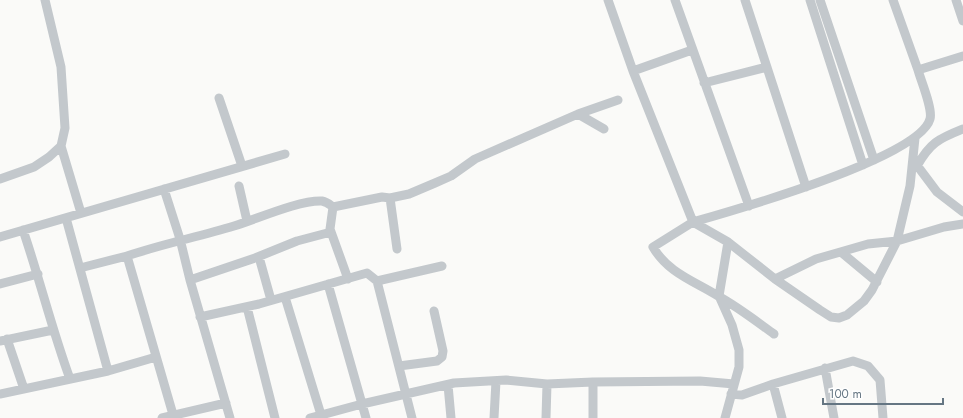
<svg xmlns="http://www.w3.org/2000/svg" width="963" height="418" font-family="Jost,sans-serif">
<rect width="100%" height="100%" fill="#fafaf8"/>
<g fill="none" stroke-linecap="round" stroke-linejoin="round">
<path stroke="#c3c8cc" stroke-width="9" d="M608,0L633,71L693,222C735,210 919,158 930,119C933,109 921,81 918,70
M675,0L749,206
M745,0L806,187
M810,0L863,165
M820,0L874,160
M893,0L918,70L963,56
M956,0L963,21
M633,71L692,50
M704,83L767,67
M219,98L242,166
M578,114L618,100
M61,146L81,213
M913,160L937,192L963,212
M917,166C930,143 938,139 963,129
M0,179L34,167L49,157L61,146L65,128L61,67L45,0
M239,186L247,221
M164,189L180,239L190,280L230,418
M390,198L409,194L435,183L451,176L475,159L578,114L604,129
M333,207L330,229L348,279
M23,230C40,280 52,330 70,379
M0,237L285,154
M841,252L877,282
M127,256C162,244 198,237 234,226C257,219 299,200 322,201C327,202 329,204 333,207L382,197L390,198L397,249
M259,257L271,300
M80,268L127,256L174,418
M775,279L816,259L868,244L897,241L944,227L963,224
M190,280L255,258L297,241L331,232
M377,281L412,418
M0,284L38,274
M328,284L366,418
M285,297L322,418
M247,307L275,418
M200,317L259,304L367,273L377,281L442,266
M774,334C756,321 738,307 718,296C694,281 668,273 653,247L693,222L728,242L775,279L820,310L831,317L839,318L847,315L864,301L872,290L897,241L910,186L915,138
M7,339L24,389
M0,341L53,330
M399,366L437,361L442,357L443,351L434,311
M825,368L834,418
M108,371L156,357
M593,382L700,381L734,384
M773,384L782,418
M448,385L451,418
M0,394L108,371L66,218
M731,394L742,395L773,384L853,361L868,366L880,380L883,418
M162,418L226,403
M310,418L362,404L454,383L506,380L547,384L593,382V418
M494,418L496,381
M546,418L547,384
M725,418L739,367V350L732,325L719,296L728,242"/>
</g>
<path d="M823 398v6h120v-6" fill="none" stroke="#657683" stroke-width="2"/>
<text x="829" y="398" font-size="12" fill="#657683" stroke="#ffffff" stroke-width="3" paint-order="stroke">100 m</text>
</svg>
